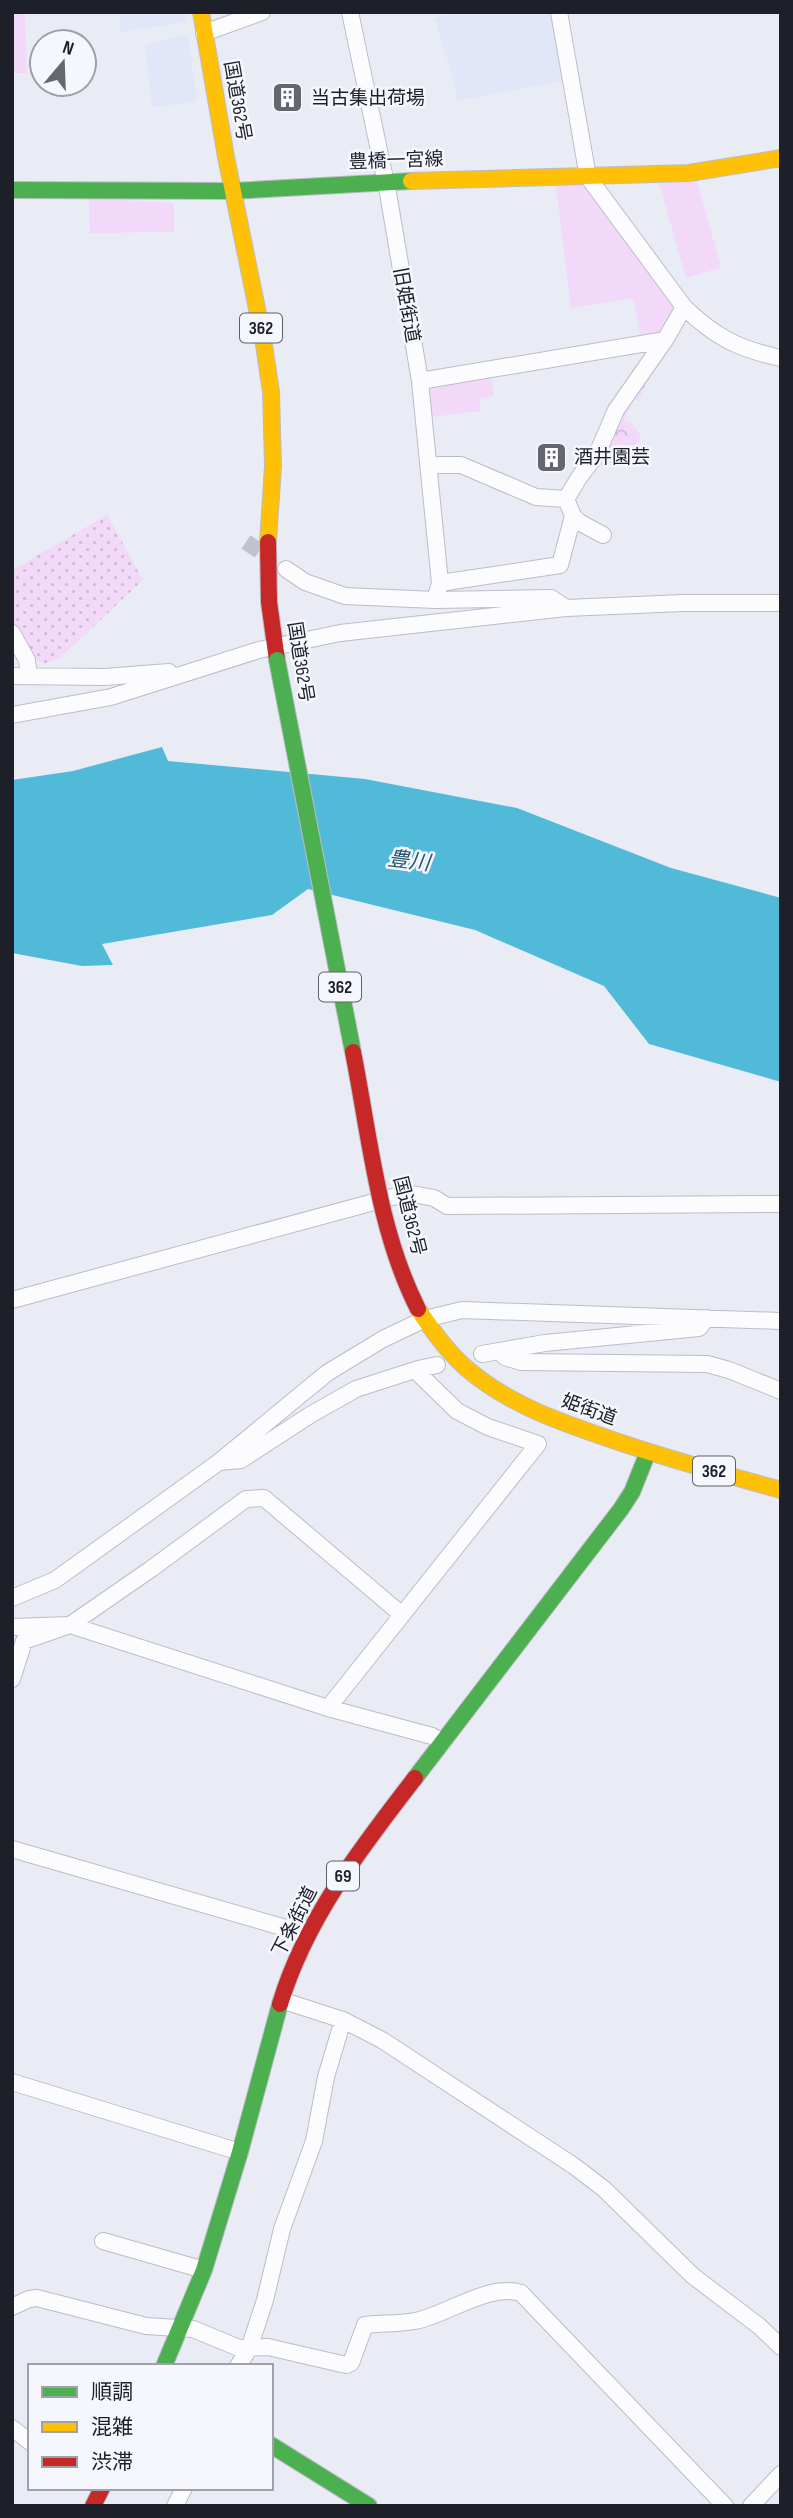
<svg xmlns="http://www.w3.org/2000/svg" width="793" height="2518" font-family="'Sofia Sans Condensed','Noto Sans JP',sans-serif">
<defs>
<pattern id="forest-crowns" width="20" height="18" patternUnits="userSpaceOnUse" patternTransform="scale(1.75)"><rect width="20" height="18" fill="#f3d9f9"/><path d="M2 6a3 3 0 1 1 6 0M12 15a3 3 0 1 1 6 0" fill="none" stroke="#d0bad5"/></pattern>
<pattern id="park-dots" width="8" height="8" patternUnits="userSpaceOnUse" patternTransform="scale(1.75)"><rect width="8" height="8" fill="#f3d9f9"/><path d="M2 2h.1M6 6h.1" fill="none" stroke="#d0bad5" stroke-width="1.8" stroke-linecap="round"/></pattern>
</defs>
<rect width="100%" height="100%" fill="#eaecf5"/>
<path fill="#e1e6f9" d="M119,12H185L186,22L120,32Z
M464,12H551L564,81L457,101L454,81L434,18Z
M188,34L197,102L152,107L145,45Z"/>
<path fill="#f3d9f9" d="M12,12H25L27,73H12Z
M697,180L721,268L686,278L659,183Z
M585,185L673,304V311L660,335L641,339L633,298L571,308L556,186Z
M89,198L174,203V232L90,233Z
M490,374L494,396L480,399L481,411L432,417L428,385Z"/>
<path fill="url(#forest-crowns)" d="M643,378L647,381L638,401L633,399L624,420L632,424L641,436L630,462L602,451Z"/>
<path fill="url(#park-dots)" d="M107,515L143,580L60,658L44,664L34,659L12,620V570Z"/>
<path fill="#52bad9" d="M162,747L168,761L365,779L517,808L671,868L781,898V1082L649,1044L604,986L475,930L308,889L272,915L102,944L113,965L82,966L12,953V780L73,771Z"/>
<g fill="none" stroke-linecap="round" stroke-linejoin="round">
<path stroke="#c1c3cc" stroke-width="16" stroke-dasharray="16 8" stroke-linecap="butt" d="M246,542L270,558"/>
<defs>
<path id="street" d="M350,12L388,193L420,381L440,583L435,600
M559,12L588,177L684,307C715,337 738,349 781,358
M204,33L262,12
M420,381L665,340
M429,465H461L536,497L566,499L573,516L579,522L603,535
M566,499L580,476L597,454L616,410L665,340L684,307
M286,569L305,582L345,596L435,600L551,598L566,608
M440,583L560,565L573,516
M12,633L27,660L29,676
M12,676L105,677L169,672
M12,715L111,697L259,650L340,633L566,608L683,603H781
M12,1300L407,1193L434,1198L447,1206L781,1204
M499,1351L505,1357L521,1362L707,1364L729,1370L781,1391
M482,1354L545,1343L699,1328L707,1318
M219,1462L241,1460L310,1415L356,1389L418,1369L437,1365
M12,1598L55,1580L219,1462L327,1373L383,1339L425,1319L462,1310L781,1321
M12,1627L70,1625L328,1708L432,1736L443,1742
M12,1679L24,1641L70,1625L151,1569L246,1499L264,1498L401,1614
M328,1708L538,1444L488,1427L457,1411L420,1375L418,1369
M12,1849L296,1931L307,1936
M281,2000L343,2020L382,2040L574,2166L604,2189L693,2276L759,2326L781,2347
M12,2082L240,2152
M103,2241L204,2270
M12,2307L29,2299L37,2298L146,2326L193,2329L239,2348L268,2347L346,2365L351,2363L365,2325C381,2323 399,2324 415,2321C447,2315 488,2283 521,2293L725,2506
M238,2366L249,2349L265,2300L282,2229L314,2141L326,2077L343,2020
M12,2428L30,2442
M175,2506L184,2488
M751,2506L781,2474"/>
<path id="fast" d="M12,190L233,191L411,181
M415,1778L621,1509L632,1492L648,1452
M164,2366L204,2270L240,2152L280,2004
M271,2445L369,2506"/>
<path id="slow" d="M201,12L226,157L263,338L271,392L273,466L268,542
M411,181L689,173L781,158
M418,1309C432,1330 446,1350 465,1367C506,1403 557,1421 607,1438C664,1458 723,1474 781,1490"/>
<path id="jam" d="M268,542L269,602L277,660
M280,2004C306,1918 361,1848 415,1778
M93,2506L102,2488"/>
</defs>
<use href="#street" stroke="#bbbdc6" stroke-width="18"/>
<use href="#fast" stroke="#bbbdc6" stroke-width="18"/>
<use href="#slow" stroke="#bbbdc6" stroke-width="18"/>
<use href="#jam" stroke="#bbbdc6" stroke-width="18"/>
<use href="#street" stroke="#fcfcfe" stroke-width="16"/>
<use href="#fast" stroke="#4caf50" stroke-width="16"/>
<use href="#slow" stroke="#ffc107" stroke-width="16"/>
<use href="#jam" stroke="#c62828" stroke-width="16"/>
<defs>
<path id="fast-bridge" d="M277,660L353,1052"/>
<path id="jam-bridge" d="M353,1052C370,1138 378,1230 418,1309"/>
</defs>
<use href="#fast-bridge" stroke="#bbbdc6" stroke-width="18" stroke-linecap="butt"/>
<use href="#jam-bridge" stroke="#bbbdc6" stroke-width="18" stroke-linecap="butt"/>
<use href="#fast-bridge" stroke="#4caf50" stroke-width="16"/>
<use href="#jam-bridge" stroke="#c62828" stroke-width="16"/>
</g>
<defs>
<symbol id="building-square" viewBox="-11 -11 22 22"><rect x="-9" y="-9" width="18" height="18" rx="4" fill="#656770" stroke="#f6f7fd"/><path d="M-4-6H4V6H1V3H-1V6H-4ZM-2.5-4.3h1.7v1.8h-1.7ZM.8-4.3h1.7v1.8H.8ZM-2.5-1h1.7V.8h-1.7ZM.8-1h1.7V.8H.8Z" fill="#fff"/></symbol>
</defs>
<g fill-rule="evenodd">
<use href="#building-square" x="270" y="80" width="35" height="35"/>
<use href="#building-square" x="534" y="440" width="35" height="35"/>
</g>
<g text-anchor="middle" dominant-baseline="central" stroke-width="5" stroke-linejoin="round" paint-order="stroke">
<g fill="#f6f7fd" stroke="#5e6069" stroke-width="2">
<rect x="240" y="313.5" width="42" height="29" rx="5"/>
<rect x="319" y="972.5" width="42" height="29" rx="5"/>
<rect x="693" y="1456.5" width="42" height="29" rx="5"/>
<rect x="327" y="1861.5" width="32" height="29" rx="5"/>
</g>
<g font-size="18" font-weight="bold" fill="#1d1f29">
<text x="261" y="328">362</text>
<text x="340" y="987">362</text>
<text x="714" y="1471">362</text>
<text x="343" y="1876">69</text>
</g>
<g font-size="19" fill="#1d1f29" stroke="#f6f7fd" text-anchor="start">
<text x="311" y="98">当古集出荷場</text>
<text x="574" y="457">酒井園芸</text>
</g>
<g font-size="19" fill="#1d1f29" stroke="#f6f7fd">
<text transform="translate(237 101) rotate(80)">国道362号</text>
<text transform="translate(396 161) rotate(-2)">豊橋一宮線</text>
<text transform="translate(406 305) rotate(80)">旧姫街道</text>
<text transform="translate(300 662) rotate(81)">国道362号</text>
<text transform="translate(409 1216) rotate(76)">国道362号</text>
<text transform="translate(589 1410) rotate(20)">姫街道</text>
<text transform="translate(295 1922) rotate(-63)">下条街道</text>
</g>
<g font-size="21" font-style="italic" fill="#245769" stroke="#f6f7fd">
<text transform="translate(409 861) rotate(7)">豊川</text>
</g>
</g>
<rect width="793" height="2518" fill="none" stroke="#1d1f29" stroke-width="28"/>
<rect x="28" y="2364" width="245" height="126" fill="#f6f7fd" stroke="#9fa1a8" stroke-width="2"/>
<rect x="42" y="2387" width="35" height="10" fill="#4caf50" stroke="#9fa1a8" stroke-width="2"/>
<text x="91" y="2399" font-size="21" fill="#1d1f29">順調</text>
<rect x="42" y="2422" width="35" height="10" fill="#ffc107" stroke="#9fa1a8" stroke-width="2"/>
<text x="91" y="2434" font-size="21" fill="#1d1f29">混雑</text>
<rect x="42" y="2457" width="35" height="10" fill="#c62828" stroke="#9fa1a8" stroke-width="2"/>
<text x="91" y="2469" font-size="21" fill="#1d1f29">渋滞</text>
<g transform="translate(63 63) rotate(19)"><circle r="33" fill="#f6f7fd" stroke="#9fa1a8" stroke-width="2"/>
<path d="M0-5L12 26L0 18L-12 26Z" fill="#656770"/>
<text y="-10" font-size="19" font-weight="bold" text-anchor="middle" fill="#1d1f29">N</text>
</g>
</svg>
